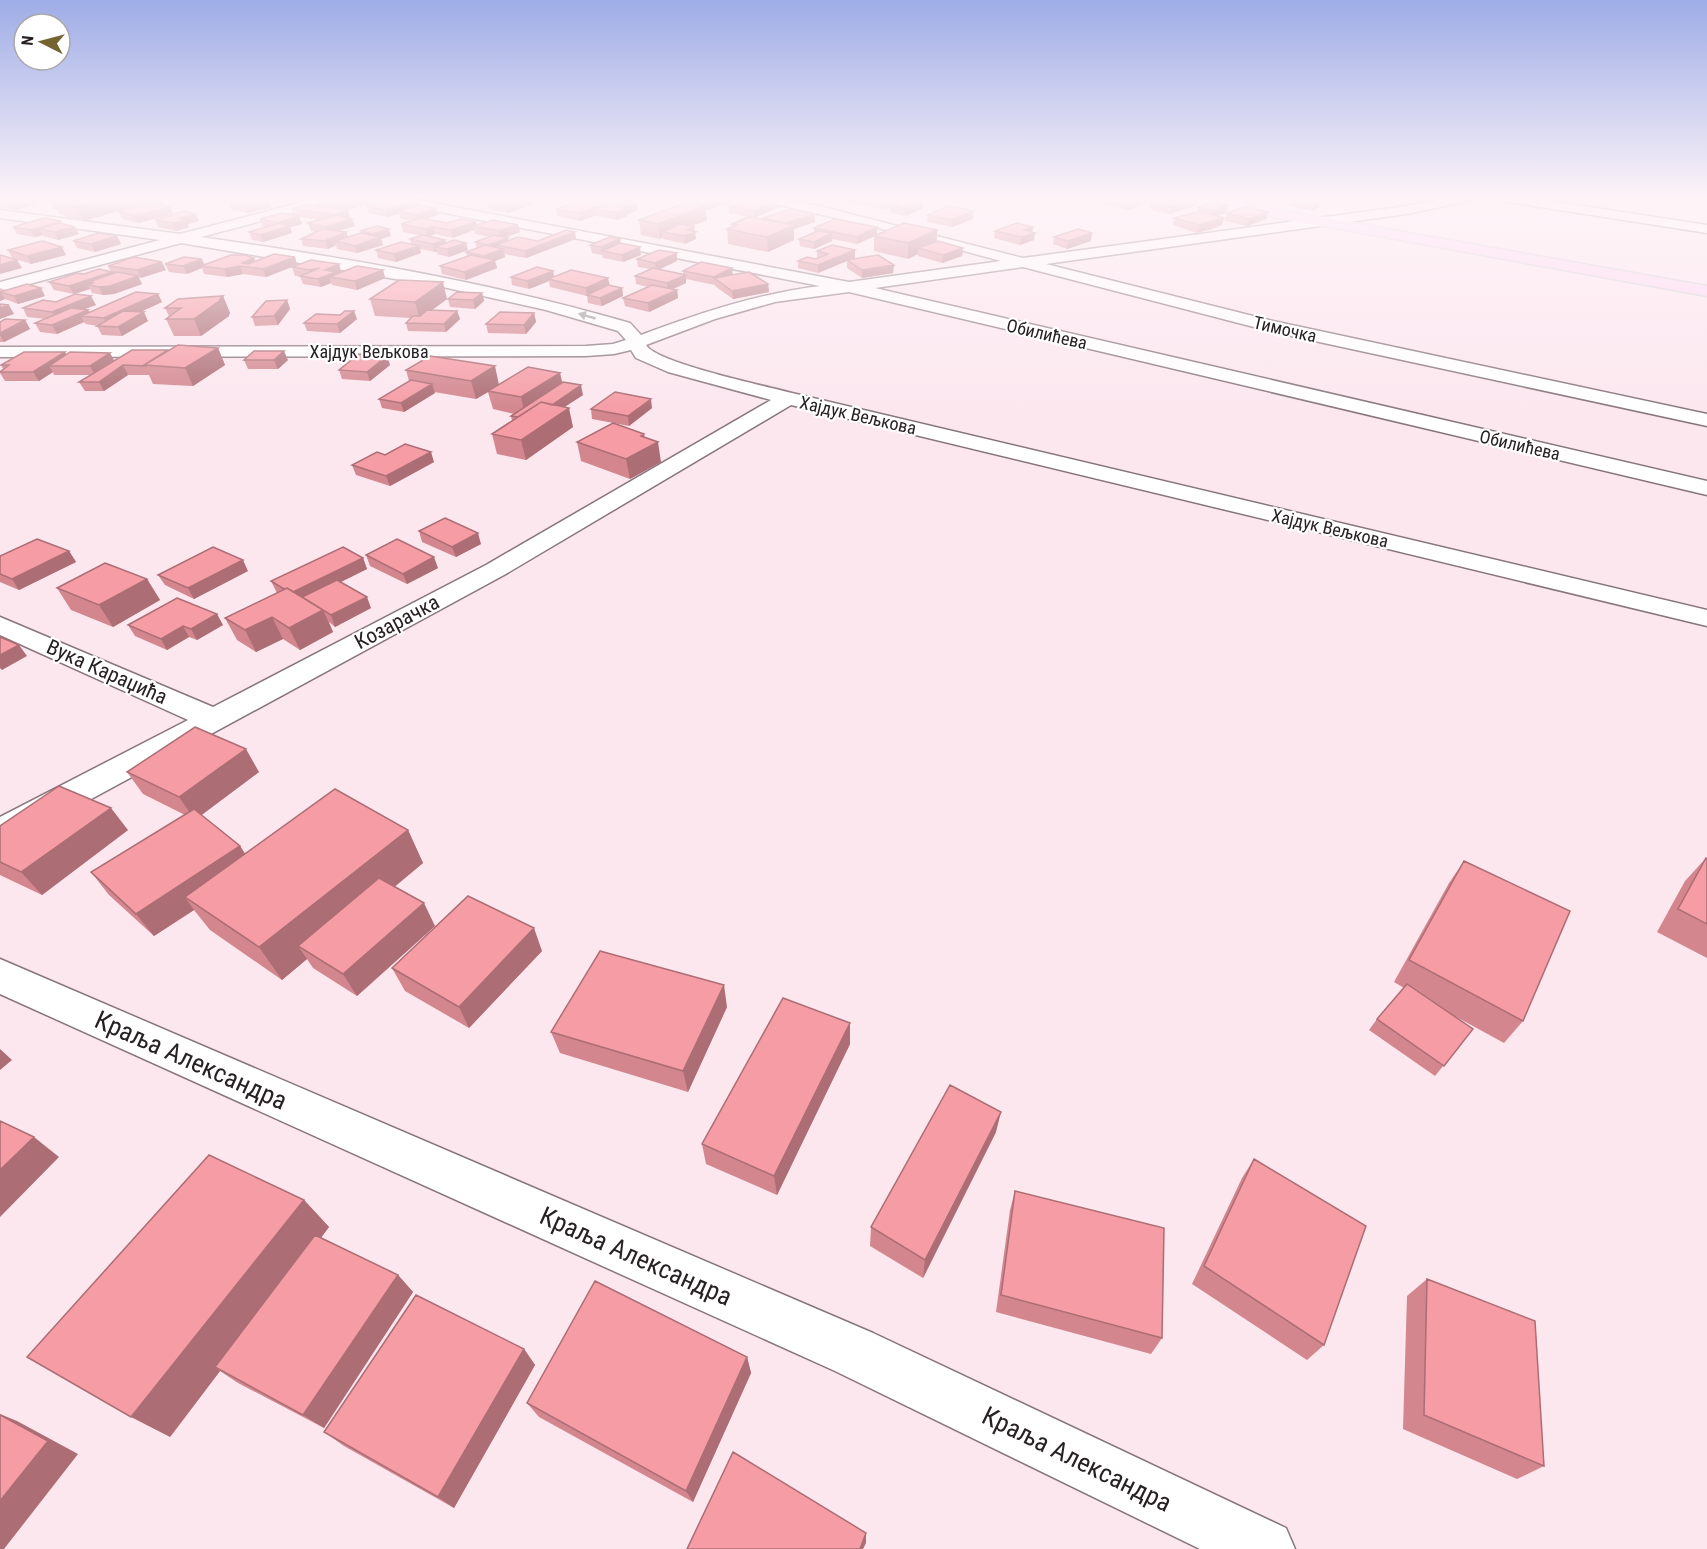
<svg xmlns="http://www.w3.org/2000/svg" width="1707" height="1549" font-family="'Roboto Condensed',sans-serif">
<rect width="100%" height="100%" fill="#fce7ef"/>
<g fill="none" stroke-linecap="round" stroke-linejoin="round">
<defs>
<path id="minor" d="M322,197H342L341,200L201,237C346,258 490,282 630,323L641,335C700,313 757,294 820,286L383,201L377,197H402L849,282L1001,261L871,226L757,200L756,197H778L819,206L1023,258L1407,206L1451,197H1474L1473,200L1407,214L1046,264L1273,321L1707,414V426L1273,332L1023,267L875,288L1707,481V495L849,292L775,302L715,319L646,345C656,363 766,386 792,393L1707,610V626L791,405L504,575L12,842L0,846V817L188,720L0,635V617L213,707L486,565L771,400L668,372L636,358L631,350L614,354L586,356L0,357V347L586,346L613,344L626,340L618,331L546,310L443,287L181,243L0,292V282L160,240L0,218V210L180,234Z
M1496,197H1525L1707,225V233L1502,201Z
M0,959L873,1333L1286,1528L1295,1549H1200L835,1371L0,994Z"/>
<path id="major" d="M1180,197H1206L1707,286V296L1186,201Z"/>
</defs>
<use href="#minor" stroke="#87757c" stroke-width="3"/>
<use href="#major" stroke="#d4d3d3" stroke-width="3"/>
<use href="#minor" fill="#fff" fill-rule="evenodd"/>
<use href="#major" fill="#fdd6f4" fill-rule="evenodd"/>
</g>
<path fill="#d3868e" d="M0,197L34,205L15,210L0,207Z
M72,197H161L164,205L170,207L173,214L138,223L122,219L118,211L122,210L83,221L67,218L65,215L59,214L57,210L54,209L50,202Z
M208,197H311L294,202L278,199L275,200L257,197L272,207L248,213L231,210L229,203L210,200Z
M326,197H373L375,202L347,210L350,217L348,218L355,226L338,231L346,232L348,237L361,233V231L391,236L381,239L383,245L357,253L337,249L336,245L328,249L303,246L301,239L316,232L311,231L308,223L320,220L299,217L302,224L290,227L292,233L263,242L252,240L249,232L266,227L262,226L260,219L294,215L292,209L317,205L315,200Z
M533,197L534,204L508,213L488,209L487,202Z
M589,197H624L625,201L637,203L638,210L626,215L627,216L617,220L597,216V215L580,221L557,216L556,209L590,201Z
M653,197H683L669,200Z
M800,197H821L815,199Z
M836,197H901L900,201L923,208L906,216L890,213V207L886,209L862,205V203L857,205L836,201Z
M1100,197L1146,203L1128,210L1099,203Z
M1263,197H1293L1292,198L1322,199L1320,206L1313,211L1289,206L1291,199L1292,198L1277,203L1262,200Z
M1392,197H1422L1405,200Z
M1149,199L1198,205L1169,214L1151,210V207L1148,206Z
M689,200L734,202L706,210L707,220L691,226L694,227L696,239L685,244L663,239V237L660,239L641,235L639,220L689,203Z
M776,201L777,208L754,218L763,220V218L815,214V222L794,229V240L768,252L728,244L727,229L732,227V224L748,217L729,213V206Z
M420,205L436,208L438,215L426,219L447,223L477,225H518L520,232L505,237L508,238V241H538L575,232L576,239L526,258L504,254L505,257L495,261L497,268L466,280L442,274L440,266L467,256L466,252L477,249L475,242L490,237L475,234L474,230L453,238L435,234L428,236L445,240L446,243L468,250L449,257L437,254V252H435L420,249L421,253L396,262L378,258L376,250L411,244L410,239L422,236L403,232L401,224L412,221L400,218L399,214L387,217L369,213L366,206Z
M1228,205L1226,213L1217,216L1222,225L1213,229L1197,233L1173,225L1174,218L1197,212L1198,207Z
M973,211V219L952,227L927,222L928,215Z
M1268,212L1266,219L1247,226L1225,221L1227,213Z
M155,220L199,221L188,224L189,227L176,231L158,227Z
M63,224L79,234L58,240L43,236V235L35,237L17,234L13,227Z
M877,227V235L857,244L832,239V241L814,249L800,246L799,239L814,232V228Z
M937,230V242L963,248L962,256L942,263L918,256V254L908,259L874,251V236Z
M995,231L1032,232L1034,240L1020,245L994,238Z
M1092,233L1091,241L1067,249L1053,244L1054,237Z
M117,236L121,244L95,252L77,248L73,241Z
M620,239L621,243L641,255L623,262L603,258L602,255L592,253L590,245Z
M62,247L66,255L31,264L12,258L8,250Z
M817,251L855,258L853,259L894,265L893,273L862,278L847,268V261L818,273L798,268V261L817,258Z
M295,257L297,265L266,277L243,274L227,277L204,274L202,268L187,274L169,272L165,264H204L254,258L255,261Z
M637,259L677,261L659,269L683,274V271L732,268V275L768,284L769,292L733,299L715,286V285L686,279V283L673,289L677,290L678,298L649,312L625,306L623,298L648,287L636,284L635,276L650,269L638,267Z
M339,264L341,272L383,270L385,278L357,290L332,285L331,283L321,287L303,284L300,276H295L292,267Z
M108,266L166,270L139,278L142,284L114,294L103,295L92,293L90,289L74,294L54,290L49,282L84,274L111,272Z
M511,277H554L610,286L622,288L623,296L602,306L588,303L587,296L550,287L549,281L529,289L512,285Z
M0,288L5,290L45,296L18,304L5,299L0,301Z
M482,293L484,301L475,309L450,307L448,299Z
M158,294L162,302L140,312L148,321L122,336L102,335L97,326H98L86,324L84,322L57,334L40,332L35,323L46,319L27,317L23,308L56,302L96,305L84,309L88,310L89,312Z
M223,296L230,313L229,315V316L201,336H174L166,319L169,316L165,308Z
M370,299H447L432,310L457,311L460,319L446,332L408,331L406,323L411,318L375,316Z
M287,300L290,309L278,325L255,326L252,317Z
M534,313L536,322L526,334L488,333L486,324Z
M340,315L357,319L340,333L307,331L304,323Z
M25,320L30,329L4,342H0V322Z
M218,348L225,365L193,386L153,384L149,375H128L104,391H85L79,382L90,375H54L53,372L39,381H5L0,373V371L3,369L1,365L66,355L114,360L168,350Z
M387,356L390,365L370,381L342,379L339,370Z
M244,360H288L278,369H248Z
M406,370L499,384L560,373L562,383L583,395L564,407L573,427L526,460L497,454L492,434L512,421L511,416L514,414L493,409L488,392L476,399L434,392L435,393L404,412L382,408L379,399L409,381Z
M652,408L629,426L592,419L591,409Z
M644,437L661,462L630,479L581,461L577,442Z
M385,455L434,462L390,486L356,475L352,465Z
M419,531L481,544L456,557L422,542Z
M69,551L76,562L19,590L0,582V556Z
M366,555L438,568L407,584L370,566Z
M363,558L367,569L341,582L371,608L335,627L329,622L333,632L300,650L283,639L256,652L237,640L225,618L277,593L271,581Z
M248,571L194,599L165,585L158,575Z
M147,579L160,600L113,627L71,610L57,588Z
M128,625H223L197,640L189,637L167,650L135,636Z
M127,772H259L201,815L240,846L245,854L408,830L423,863L394,887L435,926L357,996L313,968L307,959L282,980L210,930L194,910L154,936L109,895L91,872L185,815L143,794Z
M0,826L128,830L42,895L0,875Z
M1706,858L1707,859V958L1657,932L1685,881Z
M1464,861L1523,1021L1504,1043L1451,1014L1473,1029L1435,1076L1369,1030L1377,1019L1404,988L1394,982L1449,883Z
M542,951L469,1028L405,991L392,968Z
M727,1007L688,1092L560,1053L551,1032Z
M850,1044L777,1195L706,1164L702,1144Z
M996,1132L923,1278L870,1246L871,1227Z
M1254,1159L1324,1345L1307,1360L1192,1284L1242,1178Z
M1015,1191L1162,1338L1151,1354L996,1312L1010,1210Z
M304,1200L329,1227L321,1238L398,1275L413,1292L324,1428L238,1383L220,1371L170,1437Z
M1427,1279L1544,1466L1517,1479L1403,1429L1407,1296Z
M524,1349L535,1365L454,1508L344,1446L324,1432Z
M747,1357L751,1373L693,1502L539,1417L527,1403Z"/>
<path fill="#ac6d74" d="M87,197H105V198H107L116,197L122,210L83,221L76,207L60,204L62,208L59,204Z
M142,197H161L165,206L139,213L132,199Z
M240,197H257L239,205L236,198Z
M292,197H311L294,202Z
M365,197H373L375,202L340,212L338,205Z
M533,197L534,204L508,213L506,206Z
M617,197H624L625,201L611,206L609,199Z
M668,197H683L669,200Z
M726,197H734V202L707,210L706,203Z
M860,197H876L862,198V203L857,205V198Z
M896,197H901L900,201L886,209V202Z
M1145,197H1147L1146,203L1128,210L1129,203Z
M1279,197H1293L1292,198L1277,203Z
M1406,197H1422L1405,200Z
M30,198L34,205L15,210L11,203Z
M1200,198L1198,205L1169,214L1171,207Z
M1322,199L1320,206L1313,211L1315,203Z
M269,200L272,207L248,213L245,206Z
M419,201L421,209L398,211L399,214L387,217L385,210Z
M776,201L777,208L754,218V211Z
M924,201L923,208L906,216V209Z
M637,203L638,210L626,215L627,216L617,220L616,213L622,208Z
M605,204L606,211L596,209L597,215L580,221L579,213Z
M1228,205L1226,213L1212,218L1213,211Z
M705,206L707,220L672,234L662,232L663,237L660,239L658,224Z
M170,207L173,214L138,223L134,216Z
M436,208L438,215L418,222L416,215Z
M348,210L350,217L337,222L334,215Z
M973,211V219L952,227V220Z
M1268,212L1266,219L1247,226L1249,219Z
M196,214L199,221L188,224L189,227L176,231L173,223L179,218Z
M815,214V222L794,229V240L768,252L767,237L786,223Z
M299,216L302,224L290,227L292,233L263,242L260,235L279,229L277,223Z
M1224,218L1222,225L1197,233L1199,225Z
M352,219L355,226L327,234L325,227Z
M61,221L65,228L40,229L43,235L35,237L31,230Z
M476,222L477,227L473,226L474,230L453,238L451,230Z
M518,225L520,232L501,239L499,231Z
M75,227L79,234L58,240L54,232Z
M433,227L435,234L427,237L425,229Z
M694,227L696,239L685,244L684,236L687,230Z
M877,227V235L857,244V237Z
M1033,227L1032,234L1035,233L1034,240L1020,245L1021,237L1024,230Z
M389,229L391,236L381,239L383,245L357,253L355,246L374,240L372,234Z
M937,230L936,245L918,248V254L908,259V243Z
M346,232L349,239L335,241L336,245L328,249L325,241Z
M575,232L576,239L526,258L525,251Z
M832,233V241L814,249V242Z
M1092,233L1091,241L1067,249L1068,241Z
M117,236L121,244L95,252L91,244Z
M508,238L509,245H497L498,250L490,253L488,245Z
M620,239L621,247L602,251V255L601,247Z
M445,240L447,248L435,247L437,252H435L433,244Z
M466,243L468,250L449,257L447,249Z
M419,246L421,253L396,262L394,254Z
M62,247L66,255L31,264L27,256Z
M640,247L641,255L623,262L622,255Z
M963,248L962,256L942,263L943,255Z
M503,249L505,257L495,261L497,268L466,280L464,272L486,263L484,256Z
M855,250V258L849,261L847,260V261L818,273V265Z
M677,253V261L656,271L655,263Z
M295,257L297,265L266,277L263,269Z
M254,258L257,266L242,263Z
M202,259L205,266H201L202,268L187,274L183,266Z
M17,260L22,268L0,274V265Z
M162,262L166,270L141,278L137,270Z
M339,264L341,272L329,277L331,283L321,287L318,279L325,270Z
M894,265L893,273L862,278V270Z
M240,266L243,274L227,277L224,269Z
M732,268L733,276L714,278L715,285L714,277Z
M383,270L385,278L357,290L355,281Z
M553,271L555,279H548L549,281L529,289L527,281Z
M112,272L116,280L89,282L91,285H88L90,289L74,294L69,286Z
M686,275V283L668,291L667,283Z
M138,276L142,284L114,294L103,295L99,287Z
M608,278L610,286L587,295L586,288Z
M443,282L447,299L420,319L415,302Z
M768,284L769,292L733,299L732,291Z
M41,288L45,296L18,304L14,296Z
M622,288L623,296L602,306L600,298Z
M677,290L678,298L649,312L648,303Z
M0,291L5,299L0,301Z
M482,293L484,301L475,309L473,300Z
M158,294L162,302L108,327L104,318Z
M91,296L96,305L56,320L52,312Z
M223,296L230,313L229,315V316L201,336L194,319Z
M287,300L290,309L278,325L274,316Z
M9,305L14,314L0,319V308Z
M88,310L92,317L81,316L84,322L57,334L52,325Z
M354,311L357,319L340,333L337,324Z
M457,311L460,319L446,332L444,324Z
M144,312L148,321L122,336L118,327Z
M534,313L536,322L526,334L524,325Z
M25,320L30,329L4,342L0,335V333Z
M218,348L225,365L193,386L185,368Z
M284,351L288,360L278,369L274,360Z
M65,352L70,361L49,366L53,372L39,381L33,372Z
M110,353L115,362L95,375L90,366Z
M387,356L390,365L370,381L367,372Z
M123,365L128,375L104,391L99,382Z
M495,366L499,385L488,391V392L476,399L471,381Z
M560,373L564,391L525,416L521,397Z
M432,384L435,393L404,412L401,403Z
M581,385L583,395L531,429L529,420Z
M651,399L652,408L629,426L628,416Z
M569,408L573,427L526,460L521,440Z
M644,434L646,449L658,442L661,462L630,479L626,459L641,436Z
M431,452L434,462L390,486L386,476Z
M478,533L481,544L456,557L452,547Z
M69,551L76,562L19,590L12,579Z
M434,557L438,568L407,584L403,574Z
M363,558L367,569L304,600L291,593Z
M243,560L248,571L194,599L188,588Z
M147,579L160,600L113,627L99,605Z
M367,597L371,608L335,627L331,615Z
M323,610L333,632L300,650L289,628Z
M217,614L223,625L197,640L191,629Z
M272,617L283,639L256,652L245,630Z
M183,626L189,637L167,650L161,639Z
M19,645L27,656L2,670L0,668V655Z
M246,749L259,772L195,820L179,797Z
M111,808L128,830L42,895L21,872Z
M408,830L423,863L313,955L298,946L307,959L282,980L259,947Z
M240,846L255,869L185,897L194,910L154,936L136,914Z
M424,903L435,926L357,996L343,974Z
M534,928L542,951L469,1028L459,1007Z
M724,985L727,1007L688,1092L683,1071Z
M850,1023V1044L777,1195L774,1176Z
M0,1049L12,1060L0,1070Z
M1001,1112L996,1132L923,1278L925,1260Z
M34,1137L59,1157L0,1217V1170Z
M304,1200L329,1227L221,1370L215,1367L220,1371L170,1437L131,1417Z
M398,1275L413,1292L324,1428L303,1415Z
M524,1349L535,1365L454,1508L438,1497Z
M747,1357L751,1373L693,1502L686,1491Z
M0,1414L17,1421L78,1454L4,1549H0Z
M866,1533V1543L863,1549H860Z"/>
<path fill="#f59ca5" stroke="#ac6d74" stroke-width="1.5" d="M0,197H24L30,198L11,203L0,201Z
M72,197H87L59,204L50,202Z
M87,197H114L76,207L60,204Z
M119,197H142L132,199Z
M251,197H256L269,200L245,206L228,203Z
M326,197H365L338,205L315,200Z
M502,197H533L506,206L487,202Z
M596,197H617L609,199Z
M697,197H726L706,203L689,200Z
M752,197L776,201L754,211L729,206Z
M865,197H896L886,202L862,198Z
M1102,197H1145L1129,203Z
M1156,197H1195L1200,198L1171,207L1152,203L1158,201L1149,199Z
M1295,197H1307L1322,199L1315,203L1291,199Z
M394,198L419,201L385,210L366,206Z
M909,198L924,201L906,209L890,206Z
M583,200L605,204L579,213L556,209Z
M621,200L637,203L622,208L625,209L616,213L596,209Z
M687,202L705,206L658,224L639,220Z
M1213,202L1228,205L1213,211L1198,207Z
M154,203L170,207L134,216L118,211Z
M306,204L348,210L334,215L292,209Z
M419,205L436,208L416,215L398,211Z
M949,206L973,211L952,220L928,215Z
M1245,207L1268,212L1249,219L1227,213Z
M790,209L815,214L786,223L763,218Z
M184,211L196,214L179,218L186,220L173,223L155,220Z
M1201,211L1224,218L1199,225L1174,218Z
M282,213L299,216L277,223L260,219Z
M336,215L352,219L325,227L308,223Z
M748,217L794,225L767,237L727,229L737,225L732,224Z
M44,218L61,221L31,230L13,227Z
M421,218L447,223L460,219L476,222L451,230L433,227L425,229L401,224Z
M835,219L877,227L857,237L814,228Z
M493,220L518,225L499,231L473,226Z
M60,223L75,227L54,232L40,229Z
M279,223L290,226L260,235L249,232Z
M904,223L937,230L908,243L874,236Z
M1017,223L1033,227L1024,230L1035,233L1021,237L995,231Z
M681,224L694,227L687,230L696,232L684,236L662,232Z
M377,226L389,229L372,234L361,231Z
M322,229L346,232L325,241L301,239Z
M1078,229L1092,233L1068,241L1054,237Z
M566,230L575,232L525,251L497,245L518,237L538,241Z
M818,231L832,233L814,242L799,239Z
M99,233L117,236L91,244L73,241Z
M361,233L380,237L355,246L335,241Z
M423,235L445,240L433,244L410,239Z
M494,235L508,238L488,245L475,242Z
M610,237L620,239L601,247L590,245Z
M454,240L466,243L447,249L435,247Z
M42,241L62,247L27,256L8,250Z
M938,241L963,248L943,255L918,248Z
M401,242L419,246L394,254L376,250Z
M620,243L640,247L622,255L602,251Z
M485,245L503,249L484,256L466,252Z
M832,245L855,250L818,265L798,261L807,257L816,259L828,254L817,251Z
M659,250L677,253L655,263L637,259Z
M274,254L295,257L263,269L240,266L224,269L201,266L231,255H245L254,258L242,263L248,264Z
M0,255H1L17,260L0,265Z
M471,255L495,260L464,272L440,266Z
M878,255L894,265L862,270L847,260Z
M134,257L162,262L137,270L108,266Z
M184,257L202,259L183,266L165,264Z
M311,260L339,264L325,270L336,272L318,279L300,276L320,268L310,270L292,267Z
M701,262L732,268L714,277L683,271Z
M357,266L383,270L355,281L329,277Z
M537,267L553,271L527,281L511,277Z
M653,268L686,275L667,283L635,276Z
M99,269L112,272L69,286L49,282L77,273L84,274Z
M571,270L608,278L586,288L548,279Z
M117,272L138,276L110,286L99,287L88,285L93,283L89,282Z
M749,272L768,284L732,291L714,278Z
M399,280L443,282L415,302L370,299Z
M27,284L41,288L14,296L0,292Z
M608,285L622,288L600,298L587,295Z
M652,285L677,290L648,303L623,298Z
M136,292L158,294L104,318L81,316Z
M457,292L482,293L473,300L448,299Z
M75,294L91,296L52,312L23,308L43,300L56,302Z
M223,296L220,299H222L194,319H166L181,308H165L178,299Z
M287,300L274,316L252,317L266,301Z
M0,304L9,305L0,308Z
M71,308L88,310L52,325L35,323Z
M427,310L457,311L444,324L406,323L413,316H420Z
M123,311L144,312L118,327L97,326Z
M345,311H354L337,324L304,323L316,314L340,315Z
M500,312L534,313L524,325L486,324Z
M5,319L25,320L0,333V322Z
M178,345L218,348L185,368L144,365Z
M132,350H168L144,365L147,366L123,365L99,382H79Z
M254,351H284L274,360H244Z
M24,352H65L33,372H0L9,365H1Z
M70,352L110,353L90,366H49Z
M359,354L387,356L367,372L339,370Z
M430,356L495,366L471,381L406,370Z
M528,367L560,373L521,397L488,391Z
M411,380L432,384L401,403L379,399Z
M563,382L581,385L552,405L541,402L518,417L511,416Z
M615,392L651,399L628,416L591,409Z
M541,402L569,408L521,440L492,434Z
M613,423L644,434L641,436L658,442L626,459L577,442Z
M405,444L431,452L386,476L352,465L377,452L385,455Z
M445,518L478,533L452,547L419,531Z
M37,539L69,551L12,579L0,574V556Z
M397,539L434,557L403,574L366,555Z
M213,547L243,560L188,588L158,575Z
M343,547L363,558L293,592L287,588L284,589L271,581Z
M105,563L147,579L99,605L57,588Z
M337,580L367,597L331,615L302,597Z
M287,588L323,610L289,628L272,617L245,630L225,618Z
M177,598L217,614L191,629L183,626L161,639L128,625Z
M0,637L19,645L0,655Z
M195,727L246,749L179,797L127,772Z
M59,786L111,808L21,872L0,862V826Z
M335,789L408,830L259,947L185,897Z
M194,809L240,846L136,914L91,872Z
M1706,858L1707,859V924L1678,909Z
M1464,861L1570,911L1523,1021L1409,960Z
M379,878L424,903L343,974L298,946Z
M468,896L534,928L459,1007L392,968Z
M600,951L724,985L683,1071L551,1032Z
M1407,984L1473,1029L1444,1066L1377,1019Z
M783,998L850,1023L774,1176L702,1144Z
M950,1085L1001,1112L925,1260L871,1227Z
M0,1121L34,1137L0,1170Z
M209,1155L304,1200L131,1417L27,1357Z
M1254,1159L1366,1226L1324,1345L1204,1266Z
M1015,1191L1164,1228L1162,1338L1001,1295Z
M315,1235L398,1275L303,1415L215,1367Z
M1427,1279L1535,1321L1544,1466L1424,1415Z
M595,1281L747,1357L686,1491L527,1403Z
M416,1295L524,1349L438,1497L324,1432Z
M0,1415L48,1441L0,1501Z
M733,1452L866,1533L860,1549H687Z"/>
<defs><path id="oneway-solid" d="M-6-.8H1V-3.2L6.5 0L1 3.2V.8H-6Z" transform="scale(1.5)"/></defs>
<use fill="#9e9b9c" href="#oneway-solid" transform="translate(587 316) rotate(-164)"/>
<linearGradient id="sky" x2="0" y2="1"><stop stop-color="#9eade7"/><stop offset="0.48" stop-color="#fef4f8"/><stop offset="1" stop-color="#fef4f8" stop-opacity="0"/></linearGradient>
<rect width="1707" height="414" fill="url(#sky)"/>
<g text-anchor="middle" dominant-baseline="central" stroke-width="4.5" stroke-linejoin="round" paint-order="stroke">
<g font-size="18" fill="#282123" stroke="#fff">
<text transform="translate(1285 329) rotate(13)">Тимочка</text>
<text transform="translate(1047 334) rotate(13)">Обилићева</text>
<text x="369" y="351">Хајдук Вељкова</text>
<text transform="translate(858 415) rotate(13)">Хајдук Вељкова</text>
<text transform="translate(1520 445) rotate(13)">Обилићева</text>
<text transform="translate(1330 528) rotate(13)">Хајдук Вељкова</text>
</g>
<g font-size="21" fill="#282123" stroke="#fff">
<text transform="translate(397 622) rotate(-28)">Козарачка</text>
<text transform="translate(107 672) rotate(24)">Вука Караџића</text>
</g>
<g font-size="26" fill="#282123" stroke="#fff">
<text transform="translate(191 1060) rotate(24)">Краља Александра</text>
<text transform="translate(636 1256) rotate(24)">Краља Александра</text>
<text transform="translate(1077 1459) rotate(26)">Краља Александра</text>
</g>
</g>
<g transform="translate(42 42) rotate(276)"><circle r="28" fill="#ffffff" stroke="#a9a6a7" stroke-width="1.5"/>
<path d="M0-4.5L10 22L0 15L-10 22Z" fill="#746431"/>
<text y="-9" font-size="16" font-weight="bold" text-anchor="middle" fill="#282123">N</text>
</g>
</svg>
